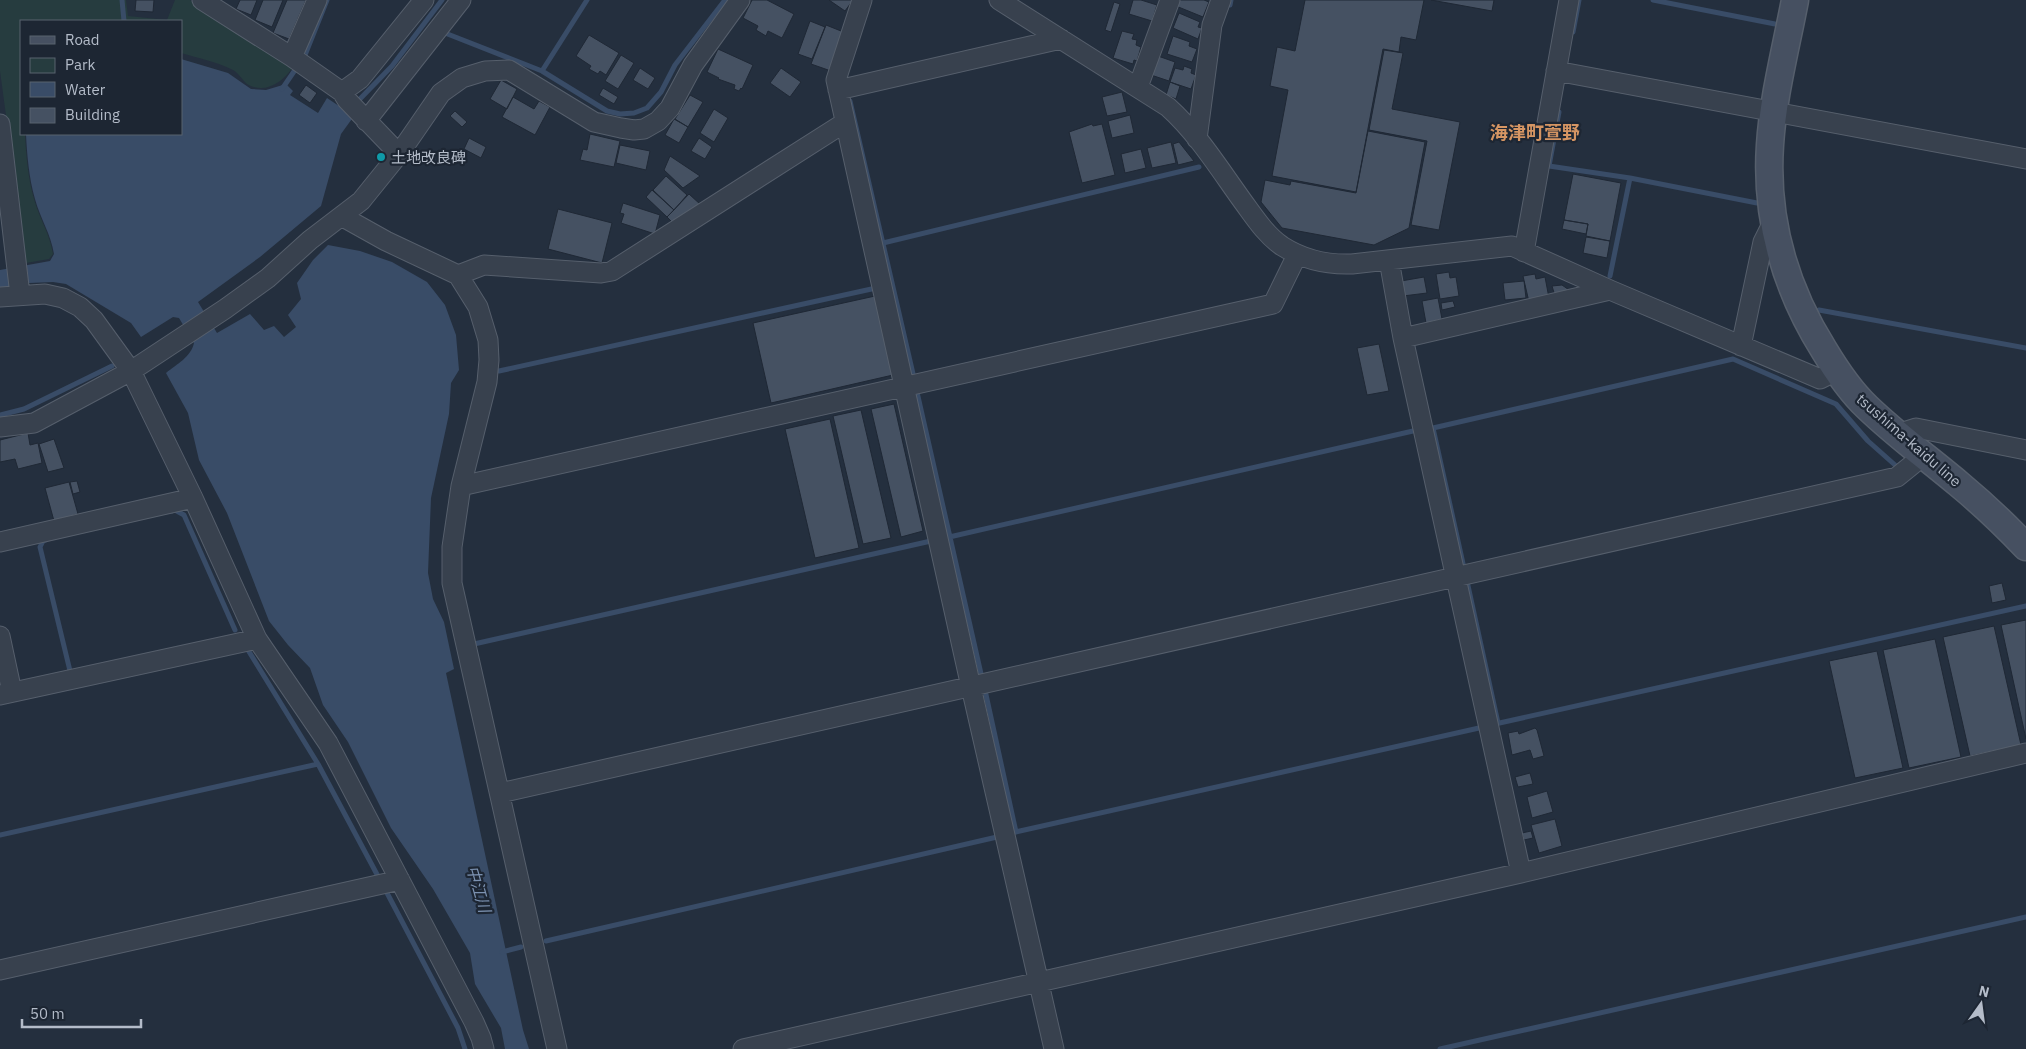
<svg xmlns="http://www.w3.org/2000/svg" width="2026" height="1049" font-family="'IBM Plex Sans','Noto Sans JP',sans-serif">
<rect width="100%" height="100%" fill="#242f3e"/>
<path fill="#263c3f" d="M0,0H126L128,16L167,20L175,0H190L293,67C283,82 265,95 247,84C242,80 239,73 233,70C218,62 198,58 181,53V21H21V134H25C26,155 28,178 34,199C39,218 50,234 53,254L49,259L26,263L0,71Z"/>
<path fill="#394c67" d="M181,59L228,73L251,89L266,90L286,84L293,91L290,95L318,113L327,98L354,116L341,134L321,206L260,257L198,302L217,333L250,314L264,330L274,326L284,337L296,327L288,315L301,299L297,283L313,260L328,245L360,251L392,262L427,282L445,305L456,335L459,370L451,383L449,414L431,498L428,573L433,599L444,622L454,669L446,673L523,1030L529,1049H505L501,1028L475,984L470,953L433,889L391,828L348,742L323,705L310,668L288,645L269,621L227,513L199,460L188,413L166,373C177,364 191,357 194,343L179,318L173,317L141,337L131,323L66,284L53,282L29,283L0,289V270L50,261L54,254C51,234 40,218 35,199C29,178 27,155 26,134H181Z"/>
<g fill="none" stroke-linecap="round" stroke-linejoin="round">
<path stroke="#394c67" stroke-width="5" d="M122,0L124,21
M1653,0L1775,24
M1230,5L1231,0
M1573,32L1579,0
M445,33L542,71L607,111L620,114L634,113L647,108L661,92L675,65L725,0
M305,55L327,0
M542,71L587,0
M282,89L295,70
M850,101L914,378
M356,103L392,66L442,0
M1559,112L1549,166L1630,178L1610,276
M1630,178L1757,203
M883,243L1199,167
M1819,310L2026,348
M499,371L876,288
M917,392L982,678
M0,415L24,409L112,366
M1428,428H1433L1733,359L1836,404L1868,441L1895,465
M1433,428L1464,568
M172,511L175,510L184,515L235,630
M945,538L1413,431
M46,540L43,541L40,547L71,675
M1467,581L1498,723
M474,644L931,541
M248,650L318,764L380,880
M985,690L1016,832
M1495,724L2026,606
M1011,833L1479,728
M0,835L318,764
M386,891L458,1028L465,1049
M546,941L997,837
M502,952L521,947
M1440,1049L2026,917"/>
</g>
<path fill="#455162" stroke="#1f2835" d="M136,0H154L153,12L135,11Z
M240,0H257L251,15L236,9Z
M263,0H283L272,27L255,20Z
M287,0H306L289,39L273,33Z
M752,0H767L794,14L782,38L768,31L766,36L756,30L758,26L743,18Z
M829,0H853L845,11Z
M1133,0H1141L1157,5L1152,21L1129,14Z
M1178,0H1204L1209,2L1203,17L1176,6Z
M1305,0H1424L1416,40L1401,37L1399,52L1383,49L1356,192L1272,176L1288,90L1270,86L1277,47L1295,51Z
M1431,0H1494L1492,11Z
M1114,2L1120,4L1111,32L1105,30Z
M1179,13L1200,22L1198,27L1202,28L1198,39L1173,28Z
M810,21L825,27L812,59L798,54Z
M826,25L846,33L831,71L811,64Z
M1122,31L1134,34L1132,39L1137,40L1136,45L1141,47L1137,61L1134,60L1133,64L1113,58Z
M589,35L619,53L606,75L600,71L598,74L589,69L591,66L576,56Z
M1173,36L1190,42L1189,46L1197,49L1192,62L1167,54Z
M718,49L753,65L742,89L741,88L739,91L734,89L735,85L718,79L719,78L707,72Z
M1384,50L1403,53L1392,109L1460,122L1439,230L1411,225L1427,141L1369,130Z
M621,55L634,63L618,89L605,81Z
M1158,56L1175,62L1169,81L1151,75Z
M1184,66L1192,69L1191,73L1196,75L1191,89L1170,82L1175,68L1183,70Z
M640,68L655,78L648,89L633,80Z
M781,68L801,82L790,97L770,83Z
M501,80L517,89L507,109L490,99Z
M1170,82L1180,86L1176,99L1166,95Z
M306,85L317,93L310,103L299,95Z
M603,88L618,97L614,104L599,95Z
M1122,92L1127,112L1107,116L1102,97Z
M690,95L703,102L688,127L675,119Z
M513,97L534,109L539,101L550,107L535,135L502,117Z
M714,109L728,118L714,142L700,133Z
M455,111L467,122L462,127L450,116Z
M1130,115L1134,133L1112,138L1108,121Z
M674,119L688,127L679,143L665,135Z
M1092,124L1093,126L1102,124L1115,175L1082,183L1069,132Z
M1368,131L1425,142L1409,228L1374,245L1282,228L1261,202L1265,180L1290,185L1291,181L1356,193Z
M590,134L620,141L614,167L580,160L583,149L587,150Z
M469,138L486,147L481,158L464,149Z
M699,138L712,147L705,159L691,151Z
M1171,142L1176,163L1152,168L1147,148Z
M1179,142L1194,161L1178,165L1173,144Z
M620,145L650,151L646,170L616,163Z
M1141,149L1146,168L1125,173L1121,154Z
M670,156L700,176L683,188L664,170Z
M1573,174L1621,183L1610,241L1586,236L1588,224L1564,220Z
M666,176L687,195L674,210L653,190Z
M652,190L674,210L667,217L646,197Z
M689,194L701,205L674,224L667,217Z
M623,203L660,215L655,234L621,223L624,214L620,213Z
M558,209L612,223L602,263L548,249Z
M1564,220L1588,224L1586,234L1562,229Z
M1586,237L1610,241L1607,258L1583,253Z
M1449,272L1450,278L1456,277L1459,296L1440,299L1436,274Z
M1535,274L1536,279L1545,277L1549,298L1529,302L1523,276Z
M1424,277L1427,293L1403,296L1401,281Z
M1524,281L1526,298L1505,300L1503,283Z
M1562,285L1572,292L1555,296L1552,286Z
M875,296L893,375L771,403L753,323Z
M1438,298L1442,319L1426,323L1422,301Z
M1453,301L1455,307L1442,310L1441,303Z
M1379,344L1389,391L1367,395L1357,348Z
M894,404L923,531L901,537L871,409Z
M861,410L891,538L863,544L833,416Z
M830,419L859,548L815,558L785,429Z
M28,433L30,445L38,443L42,463L18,469L15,459L0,462V440Z
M54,439L64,468L48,472L39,444Z
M77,481L80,492L73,494L70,482Z
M69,482L78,514L54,521L45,488Z
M2002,583L2006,600L1992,603L1989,586Z
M2026,620V739L2001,625Z
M1994,626L2021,745L1970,756L1943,637Z
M1935,639L1961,757L1909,768L1883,650Z
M1877,651L1903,768L1855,778L1829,661Z
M1535,728L1537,730L1544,756L1533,759L1530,750L1512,755L1508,733L1518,731L1519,734Z
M1530,773L1533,784L1518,787L1515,777Z
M1547,791L1553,812L1532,818L1527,797Z
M1555,819L1562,846L1539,853L1531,825Z
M1531,831L1533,838L1524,840L1522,833Z"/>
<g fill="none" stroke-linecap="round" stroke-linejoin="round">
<defs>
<path id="minor" d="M202,0L292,57L342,92L347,100L399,154
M862,0L836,80L971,687L1054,1049
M999,0L1168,107C1198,134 1220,170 1244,203C1255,218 1266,235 1282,246C1304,260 1326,265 1352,264L1512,246L1610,290L1820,379L1836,371
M292,57L317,0
M1556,71L2026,159
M1138,87L1170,0
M838,90L1061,39
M342,92L360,79L424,0
M366,121L461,0
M0,124L20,295
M1197,139L1212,25L1221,0
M343,217L386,241L458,275L478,307L488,340L489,360L487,382L461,486L452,547V583L557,1049
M1524,252L1569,0
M1389,260L1403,338L1521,873
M458,275L484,265L601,273L612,271L844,123
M0,297L45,294L63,298L80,307L94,320L131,371L193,498L257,639L328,743L474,1022L481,1038L484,1049
M1403,338L1610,290
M1741,346L1763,242L1773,222
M0,427L34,423L131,371L225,309L268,278L310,240L361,201L399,154L441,93L462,78L485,71L509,70L594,122L621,128L634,130L644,129L658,121L670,108L693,65L740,0
M1897,434L1916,428L2026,450
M461,486L1273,304L1297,255
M0,542L193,498
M0,636L12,692
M0,695L257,639
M500,793L1897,477L1923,456
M0,970L400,880
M743,1049L1521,873L2026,753"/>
<path id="secondary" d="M1795,0C1786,48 1773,97 1770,145C1765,218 1785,288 1824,350C1836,370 1850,391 1867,407C1896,435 1929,459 1960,485C1983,504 2005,525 2026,547"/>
</defs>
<use href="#minor" stroke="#565f6c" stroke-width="21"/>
<use href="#secondary" stroke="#565f6c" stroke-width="29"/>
<use href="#minor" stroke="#38414e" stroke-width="19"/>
<use href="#secondary" stroke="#465061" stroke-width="26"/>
</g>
<circle fill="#0f9aa8" stroke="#1d2633" stroke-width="2" cx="381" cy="157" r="5"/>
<g text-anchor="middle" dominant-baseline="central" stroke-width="4.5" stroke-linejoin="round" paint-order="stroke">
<g font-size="15" fill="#b4bcc9" stroke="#1d2633" text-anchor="start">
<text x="391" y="157">土地改良碑</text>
</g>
<g font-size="15" fill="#b4bcc9" stroke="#1d2633">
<text transform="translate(1909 440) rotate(41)">tsushima-kaidu line</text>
</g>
<g font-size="16" font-style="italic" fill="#7c92b1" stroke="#1d2633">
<text transform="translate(479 889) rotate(74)">中江川</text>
</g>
<g font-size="18" font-weight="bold" fill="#d59563" stroke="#1d2633">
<text x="1535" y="132">海津町萱野</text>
</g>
</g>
<rect x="20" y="20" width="162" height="115" fill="#1d2633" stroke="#59626f"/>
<rect x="30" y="36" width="25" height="8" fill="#465061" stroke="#59626f"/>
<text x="65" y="45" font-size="15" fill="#b4bcc9">Road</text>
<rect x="30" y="58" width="25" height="15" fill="#263c3f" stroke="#59626f"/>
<text x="65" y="70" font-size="15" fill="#b4bcc9">Park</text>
<rect x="30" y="82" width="25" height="15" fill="#394c67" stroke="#59626f"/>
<text x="65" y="95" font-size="15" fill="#b4bcc9">Water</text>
<rect x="30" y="108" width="25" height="15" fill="#455162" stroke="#59626f"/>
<text x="65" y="120" font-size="15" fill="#b4bcc9">Building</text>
<g transform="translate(1981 1004) rotate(14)" stroke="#1d2633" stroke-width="4" paint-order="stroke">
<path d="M0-4L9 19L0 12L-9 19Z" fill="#b4bcc9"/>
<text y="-8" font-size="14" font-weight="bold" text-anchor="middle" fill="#b4bcc9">N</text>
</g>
<path d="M22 1019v8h119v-8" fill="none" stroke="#b4bcc9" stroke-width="2.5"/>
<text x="30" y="1019" font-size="15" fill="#b4bcc9" stroke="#1d2633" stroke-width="4" paint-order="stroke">50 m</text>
</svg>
